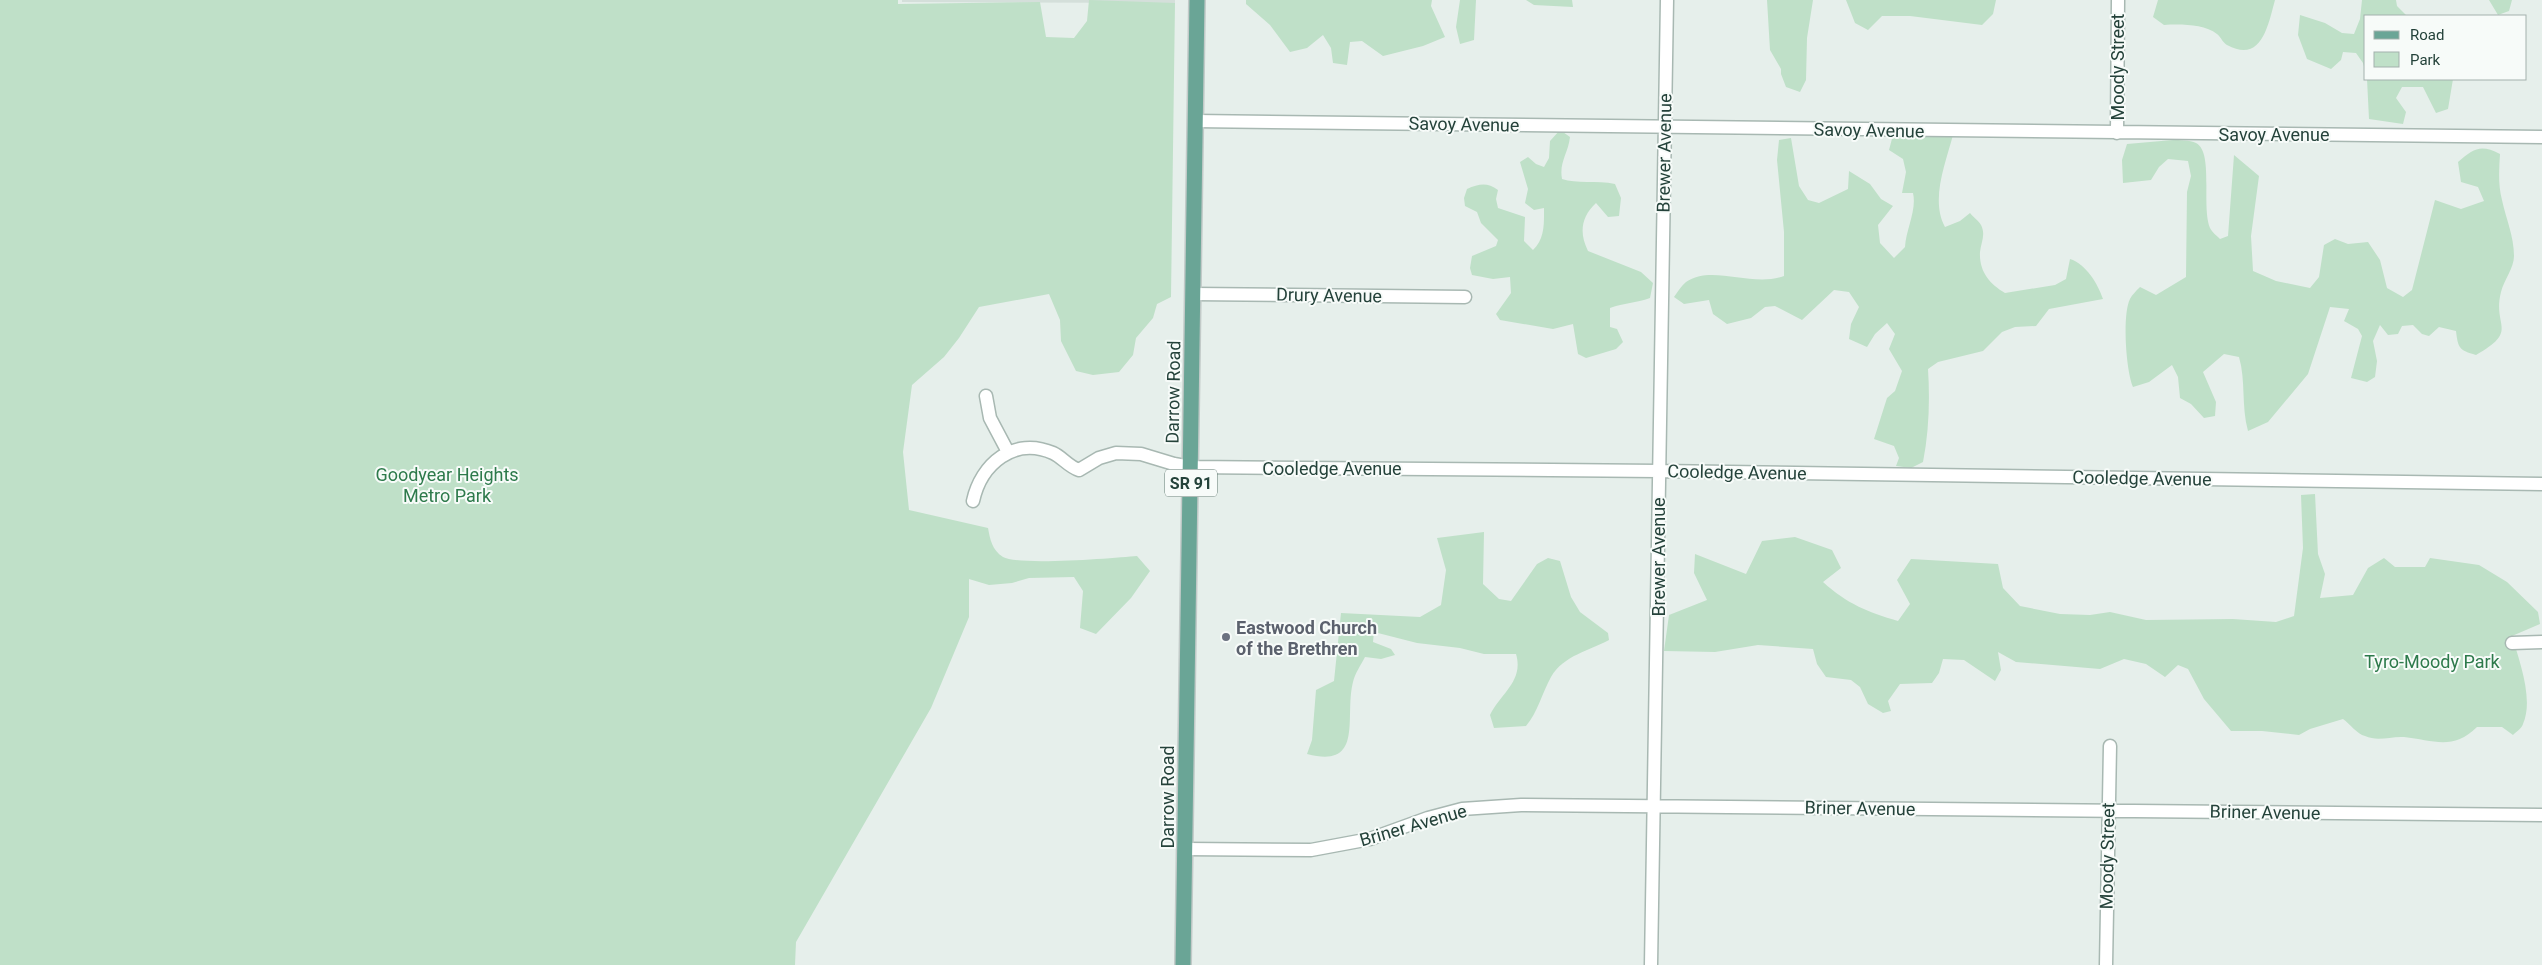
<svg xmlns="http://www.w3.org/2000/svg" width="2542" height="965" font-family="Roboto,sans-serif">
<rect width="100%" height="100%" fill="#e6efeb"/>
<path fill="#d4dfda" d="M902,0H1175V3L902,2Z"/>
<path fill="#bfe0c8" d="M0,0H898V4L1040,2L1046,37L1074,38L1087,21L1089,0L1175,3L1171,297L1157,304L1153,318L1136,338L1133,355L1119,372L1093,375L1076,371L1061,341L1060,320L1049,294L979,307L959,338L944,357L912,385L903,452L909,510L988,528C990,539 992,550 1003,557C1018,566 1115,558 1137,556L1150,571L1131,598L1096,634L1080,628L1083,591L1074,577L1029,578L1012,583L989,585L969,579V617L931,708L796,942L795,965H0Z
M1246,0H1432L1431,6L1445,37L1423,46L1383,56L1362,41L1350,42L1347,65L1333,63L1331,48L1323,35L1307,48L1290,52L1270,25L1246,4Z
M1460,0H1476L1474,40L1460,44L1456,27Z
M1526,0H1572L1573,7L1534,5Z
M1767,0H1813L1807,38L1806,80L1800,92L1786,87L1781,74V69L1770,50Z
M1846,0H1996L1993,14L1982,25L1910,16H1882L1868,30L1855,23Z
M2158,0H2275C2268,25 2262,64 2227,45C2223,43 2221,37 2217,34C2204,24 2180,24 2164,25L2153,17Z
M2362,0H2396L2397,6L2407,16H2366V73L2363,63L2356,53L2343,52L2341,60L2331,69L2307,59L2298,35L2300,15L2325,23L2342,33L2354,34L2360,19Z
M2489,0H2512L2509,11L2498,15Z
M2367,79H2453L2448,109L2436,113L2423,87H2402L2396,98L2406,112L2403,124L2369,119Z
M1560,130L1570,137C1568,154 1559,162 1562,179C1576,184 1597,180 1615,184L1621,198L1619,216L1608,217L1596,203C1581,217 1579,233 1588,251L1641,272L1653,283L1650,298C1636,303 1624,303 1610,308V327L1617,329L1623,342L1616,349L1586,358L1578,354L1573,324L1553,329L1500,320L1496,314L1511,293L1510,277L1493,279L1472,275L1470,268L1472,256L1496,246L1498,240L1481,223L1477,212L1465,206L1464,198L1467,189C1479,184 1487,182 1498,190L1496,199L1498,208L1525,217L1524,241L1533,250C1545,239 1544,223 1544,208L1534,210L1525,203L1528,189L1520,162L1528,157L1536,164L1544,167L1549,158L1550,141Z
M1893,135H1953C1946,162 1930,200 1945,227L1960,221L1970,213C1973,217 1979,221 1981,225C1986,235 1981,242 1980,252C1979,272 1990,284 2005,293L2055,285L2066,279L2070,259C2086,264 2098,284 2103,299L2049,309L2036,326L2015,327L2002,332L1983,351L1938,362L1928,369C1930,400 1929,431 1923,462L1911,468L1896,466L1899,458L1894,446L1874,439L1887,398L1895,391L1902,371L1889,349L1895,334L1887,323L1875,334L1867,347L1849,339L1851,324L1859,307L1849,292L1834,290L1802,320L1775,306L1765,307L1751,318L1727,324L1713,314L1709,300L1684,304L1674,297C1677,293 1681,286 1686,282C1712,264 1752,288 1784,276V232L1777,160L1779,140L1791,138L1799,186L1808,200L1819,203L1848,189L1849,171L1870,184L1881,199L1893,206L1878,225L1880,243L1894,258L1905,247C1906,229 1917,210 1913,193H1902L1906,172L1903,159L1889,150Z
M2173,140C2179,140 2190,140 2196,143C2214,152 2201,207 2210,228C2212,232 2217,236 2220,239L2228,236L2234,155L2259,176L2251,236L2253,271L2276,281L2310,288L2319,277L2324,245L2335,239L2348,244L2368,242L2380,260L2387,288L2403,297L2412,290L2435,200L2461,209L2484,201L2478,187L2461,182L2458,162C2474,148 2481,144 2500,154C2499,170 2498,185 2502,200C2506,219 2514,236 2514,256C2514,268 2504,280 2501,292C2492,327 2520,330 2476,355C2459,350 2458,348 2456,331L2439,327L2429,336L2422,334L2413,325L2402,326L2398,334L2388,335L2380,325L2373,341L2377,361L2375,377L2367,382L2351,378L2362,336L2358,329L2344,321L2349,309L2330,307L2308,374L2268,422L2248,431C2241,406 2246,381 2239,357L2224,354L2203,372L2216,402L2215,416L2204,418L2191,404L2180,398L2178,377L2172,365L2149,382L2133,387C2126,371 2122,315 2130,299C2132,295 2137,290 2140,287L2156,295L2186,277L2187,192L2191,176L2188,161L2168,159L2159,167L2151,180L2123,183L2122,160L2127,144Z
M2315,494L2318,554L2325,574L2320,598L2353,595L2368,568L2384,558L2395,567H2425L2430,558L2479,565L2507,582L2538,612L2540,624L2512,636C2519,660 2534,699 2523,724C2522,728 2516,732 2513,735L2502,727H2477C2453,751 2433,740 2404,737C2391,736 2378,742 2365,736C2357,734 2350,724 2343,719L2310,729L2299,735L2262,731H2231L2204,699L2188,669L2178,665L2165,677L2146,664L2124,659L2100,669L2016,662L1998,652L2001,670L1995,681L1964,660L1943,659L1939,673L1932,683L1900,684L1888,701L1891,711L1883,713L1868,704L1860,687L1851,680L1826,677L1817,664L1813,649L1758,645L1715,652L1664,651L1669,615L1707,600L1694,573L1695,554L1746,574L1762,541L1795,537L1832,550L1841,568L1823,582C1847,604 1868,612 1898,621L1910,604L1897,580L1911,559L1998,564L2003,588L2020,606L2060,614L2090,615L2110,612L2146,620L2233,619L2276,622L2294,616L2303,548L2301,495Z
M1484,532L1483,584L1499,599L1511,601L1537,564L1548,558L1560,561L1571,597L1580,612L1608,633L1609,640C1589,651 1564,655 1551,677C1542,693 1538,712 1526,726L1494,728L1490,715C1501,693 1524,681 1516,654H1484L1460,648L1417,643L1374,632L1373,642L1391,649L1395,655L1381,659L1365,657C1361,665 1355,673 1353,682C1344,717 1365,769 1307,754L1312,740L1316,690L1334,681L1341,613L1420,617L1441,605L1446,570L1437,538Z"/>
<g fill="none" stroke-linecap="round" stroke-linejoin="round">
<defs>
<path id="street" d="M1195,121L2542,137
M2117,133L2118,0
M1193,294L1465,297
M986,396L990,418L1008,452
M973,501C981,464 1014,436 1053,453C1062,457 1069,467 1079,470L1099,458L1116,453L1141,454L1174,464L1191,467L1659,471L2542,484
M2512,643L2542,642
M1185,849L1311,850L1370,839L1428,818L1462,809L1521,805L2542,815
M1651,965L1667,0
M2106,965L2110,746"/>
<path id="primary" d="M1183,965L1197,0"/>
</defs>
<use href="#street" stroke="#a8b8b2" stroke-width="15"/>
<use href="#primary" stroke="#c2cac8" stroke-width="18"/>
<use href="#street" stroke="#fff" stroke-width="12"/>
<use href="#primary" stroke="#6aa596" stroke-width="15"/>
</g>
<circle fill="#6b7280" stroke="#f7fbf9" stroke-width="2" cx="1226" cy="637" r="5"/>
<g text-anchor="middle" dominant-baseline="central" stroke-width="4" stroke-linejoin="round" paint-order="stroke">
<rect fill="#f7fbf9" stroke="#637a73" stroke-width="1" x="1165" y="469.5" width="52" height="27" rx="4"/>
<g font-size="16" font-weight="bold" fill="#24423a">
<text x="1191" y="483">SR 91</text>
</g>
<g font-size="18" fill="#24423a" stroke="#f7fbf9">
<text transform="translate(2117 67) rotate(-90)">Moody Street</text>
<text transform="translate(1464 124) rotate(1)">Savoy Avenue</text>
<text transform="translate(1869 130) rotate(1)">Savoy Avenue</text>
<text x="2274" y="134">Savoy Avenue</text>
<text transform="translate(1664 153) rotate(-89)">Brewer Avenue</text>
<text transform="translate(1329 295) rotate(1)">Drury Avenue</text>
<text transform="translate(1173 392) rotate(-89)">Darrow Road</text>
<text x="1332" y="468">Cooledge Avenue</text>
<text transform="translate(1737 472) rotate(1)">Cooledge Avenue</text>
<text transform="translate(2142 478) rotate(1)">Cooledge Avenue</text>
<text transform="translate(1658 557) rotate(-90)">Brewer Avenue</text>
<text transform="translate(1167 797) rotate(-90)">Darrow Road</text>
<text transform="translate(1860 808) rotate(1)">Briner Avenue</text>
<text transform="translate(2265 812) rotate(1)">Briner Avenue</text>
<text transform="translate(1413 825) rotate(-16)">Briner Avenue</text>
<text transform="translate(2107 856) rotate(-89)">Moody Street</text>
</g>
<g font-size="18" fill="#2d7a4b" stroke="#f7fbf9">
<text x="447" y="474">Goodyear Heights<tspan x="447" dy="21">Metro Park</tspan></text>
<text x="2432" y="661">Tyro-Moody Park</text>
</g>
<g font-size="18" font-weight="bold" fill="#5b616d" stroke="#f7fbf9" text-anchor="start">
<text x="1236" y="627">Eastwood Church<tspan x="1236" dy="21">of the Brethren</tspan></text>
</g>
</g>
<rect x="2364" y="15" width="162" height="65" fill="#f7fbf9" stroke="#a3b1ad"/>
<rect x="2374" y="31" width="25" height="8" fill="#6aa596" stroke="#a3b1ad"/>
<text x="2410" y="40" font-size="15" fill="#24423a">Road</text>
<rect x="2374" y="52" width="25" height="15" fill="#bfe0c8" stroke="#a3b1ad"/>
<text x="2410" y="65" font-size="15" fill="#24423a">Park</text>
</svg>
